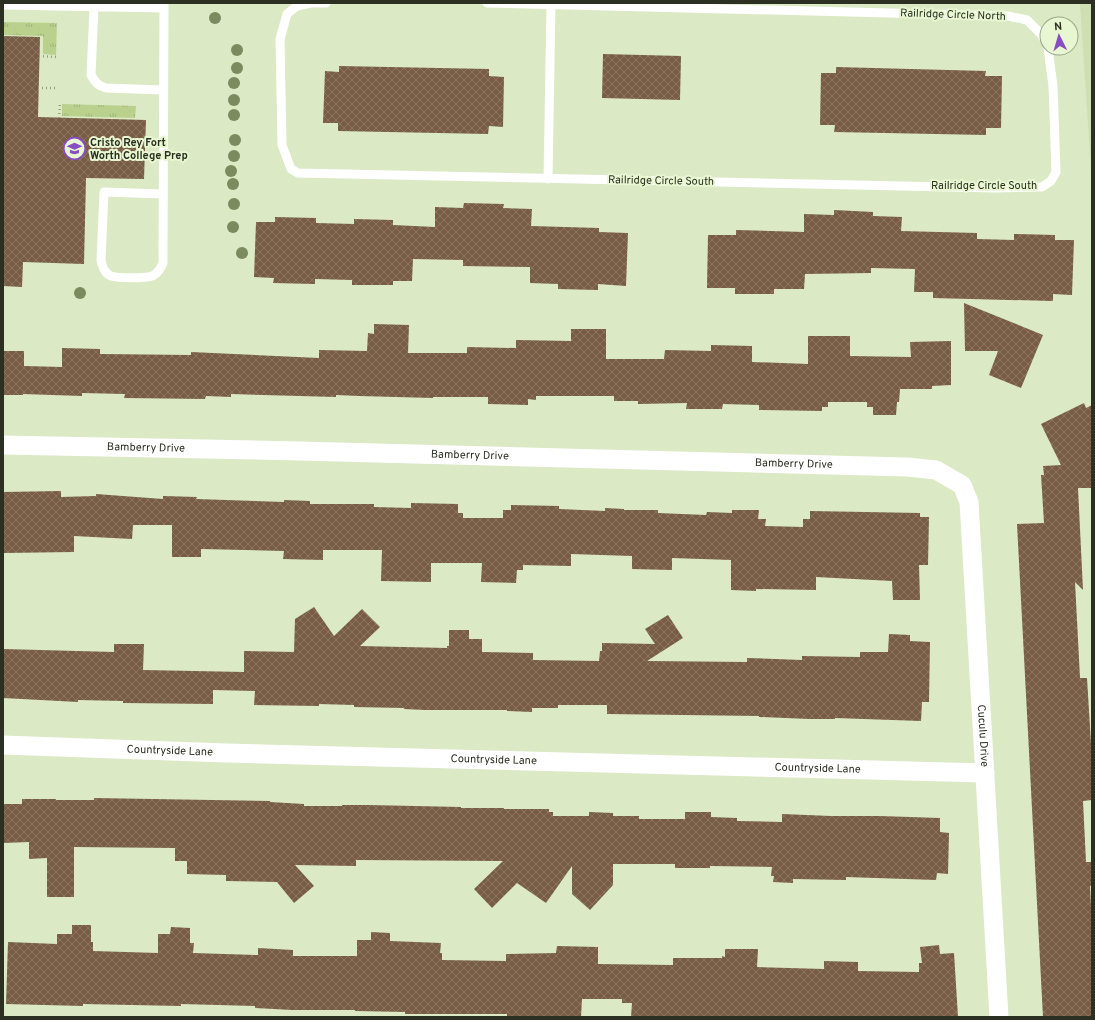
<svg xmlns="http://www.w3.org/2000/svg" width="1095" height="1020" font-family="Overpass,sans-serif">
<defs>
<pattern id="grass-tufts" width="24" height="20" patternUnits="userSpaceOnUse"><rect width="24" height="20" fill="#b9d18d"/><path d="M3 7l-1-3M5 7V3M7 7l1-3M15 17l-1-3M17 17v-4M19 17l1-3" fill="none" stroke="#9fb479"/></pattern>
<pattern id="building-cross-hatch" width="8" height="8" patternUnits="userSpaceOnUse"><rect width="8" height="8" fill="#785d44"/><path d="M0 0l8 8M0 8l8-8" fill="none" stroke="#8a7662"/></pattern>
</defs>
<rect width="100%" height="100%" fill="#dbe9c4"/>
<path fill="#cfdeb3" d="M1080,3H1092V185Z"/>
<path fill="url(#grass-tufts)" d="M3,22L57,23L56,55L43,54V36L3,35Z
M62,104L136,106L135,118L62,116Z"/>
<path fill="url(#building-cross-hatch)" d="M3,36L40,37L38,117L146,120L144,179L86,178L84,264L23,262L22,287L3,286Z
M603,54L681,56L680,100L602,98Z
M339,66L489,69V76L504,77L503,127L489,126L488,134L338,131V123H323L325,71L339,72Z
M836,67L986,71L985,76H1002L1001,128H986V135L834,132L835,125H820L821,73H836Z
M464,203L504,204L503,208L532,209L531,226L599,228V232L628,233L626,286L598,284V290L558,289V284L530,283V267L463,266V260L413,259L412,281H393V285H352V280L315,279V284L273,283L274,278L254,277L256,222H275V217L316,218V223L354,224V219L393,220V225L435,227V207L463,208Z
M834,210L873,212V216L902,217L901,231L977,233V239L1014,240V234L1055,235V240H1074L1072,295L1053,294V301L933,298V292H914L915,269L871,268V273L805,274L804,289H774V294H735V288H707L708,235H736V230L804,232V214L834,215Z
M964,303L1043,335L1021,388L989,375L998,351H965Z
M374,324L409,325L408,353H467V347L516,348V340L571,341V329H606V359H664L665,350L711,351V345L752,346V362L808,364V336H850V356L911,357L910,342L951,341V385L932,386V389H900L899,402H897L896,415H873V407H867V402H828V407H822V411L759,410V405L723,404L722,409H686L687,403L638,404V401H614V396H536V400L528,399V405L488,404V397H433V398L359,396L336,395V397L231,394V397L206,396L205,399L124,398L125,394L82,393V396L23,394V395H3V351H24V366L62,367V348L100,349V354L191,355V352L319,358V350L367,351L368,333L374,334Z
M1084,403L1086,408L1092,405V488H1078L1083,590L1075,582L1080,678H1087L1092,760V800L1083,801L1086,862H1092V886H1090L1092,928V1017H1043L1017,524L1044,523L1041,475H1044L1043,466L1061,465L1041,424Z
M61,491V497L96,496V494L163,499V496L197,497L196,499L284,502V500L310,501V504H374V507L411,508V503L458,504V513H463V518H503V510H511V505L559,506V509L605,511V508L624,509V510H658V513L706,515L707,512L732,513V510H759L758,519H766L765,526L803,527V519H810V511L920,513V517H929L928,565H919L920,600H893L892,581L816,577V590L756,589V591L731,590V560L672,558V570L632,569V556L571,554V566L523,565V570H517L516,583L481,582L482,563H431V582L381,581L382,550H323V560L283,559L284,551L201,549V557H172V525H133L132,539L74,536V552L3,553V492Z
M314,607L334,636L362,609L380,627L360,646L447,648V646H449V630H469V639H482V652L533,653V660L599,661L600,651H602V643L655,644L645,629L668,615L683,638L647,661L747,662V658L802,660V656L860,657V652H888L889,634L910,635V641L930,642L929,702H922L921,721L835,718V719H809L759,717V716L607,714V705H558V708H532V712L507,711V710H425L404,709V708L354,707V705L319,704V706L254,705L255,691L213,690V704L123,703V701L78,700V702L3,698V649L114,652V644H144L143,670L244,672V651L294,652L295,619Z
M94,798L270,801V802L304,804V806H342V805H368L461,807V808H504V809H549V812H553V816H589V812L613,813V816H639V819H685V812H711V817L737,818V821L782,822V814L831,816H880L940,818V832L949,833L948,874L937,873L936,880L846,877V880L793,879V883L773,882L774,876H771L772,867L710,866V868H675V864H613V885L590,910L572,894V866L546,903L517,883L492,908L474,889L503,861L356,860V866L295,865L314,886L294,903L277,882L226,881V875L187,874V861H175V848L74,847V897H47V858L29,859V842L3,843V804H22V799H56V800H94Z
M72,925H91V942H93V951L158,953V934H170L171,927L190,928V943H194L193,953L258,955V948L293,950V956H357V940H371V932L390,933V941L441,943L440,953H442V960L506,961V954L556,953L557,946L598,947V964L673,965V958H722V956L725,957V949H758L757,967L824,969V961L858,962V971L919,972V963H922L920,947L939,945L940,954L954,953L958,1017H631L632,1003H622V999H582L581,1017L507,1016V1014H405V1012L355,1011V1010H292L255,1008V1006L181,1004V1006L83,1004V1006L6,1004L8,942L57,944V934H72Z"/>
<g fill="none" stroke-linecap="round" stroke-linejoin="round">
<path stroke="#949f83" stroke-width="2.5" stroke-dasharray="1 3" stroke-linecap="butt" d="M39,56L58,57
M38,88H57
M59,118L60,102"/>
<path stroke="#fff" stroke-width="9" d="M326,3H311L297,6L287,14L280,39L282,145L291,169L298,173L995,188L1042,187L1051,181L1056,172L1053,86L1048,48
M487,3L1008,16L1027,20L1041,34L1047,44
M3,5L164,8
M94,7L91,75C95,82 98,86 106,88L163,90
M548,179L551,5
M163,194L104,192L101,261C102,265 103,269 106,272C107,274 109,275 111,276C117,278 149,279 154,275C159,272 161,268 163,263L164,3"/>
<g stroke="#fff" stroke-width="19">
<path id="s1" d="M3,445L300,451L907,467L936,470L962,485L969,502L999,1017"/>
<path id="s2" d="M3,745L226,753L985,773"/>
</g>
</g>
<g fill="#7c8a5f">
<circle cx="215" cy="18" r="6"/>
<circle cx="237" cy="50" r="6"/>
<circle cx="237" cy="68" r="6"/>
<circle cx="234" cy="83" r="6"/>
<circle cx="234" cy="100" r="6"/>
<circle cx="234" cy="115" r="6"/>
<circle cx="235" cy="140" r="6"/>
<circle cx="234" cy="156" r="6"/>
<circle cx="231" cy="171" r="6"/>
<circle cx="233" cy="184" r="6"/>
<circle cx="234" cy="204" r="6"/>
<circle cx="233" cy="227" r="6"/>
<circle cx="242" cy="253" r="6"/>
<circle cx="80" cy="293" r="6"/>
</g>
<defs>
<symbol id="school-ring" viewBox="-11 -11 22 22"><circle r="9.5" fill="#e8f6d1" stroke="#884dc3" stroke-width="1.5"/><path d="M0-5L7-2L0 1L-7-2ZM-4 1L0 2.5L4 1V4Q0 6-4 4Z" fill="#884dc3"/></symbol>
</defs>
<g fill-rule="evenodd">
<use href="#school-ring" x="62" y="136" width="25" height="25"/>
</g>
<g text-anchor="middle" dominant-baseline="central" stroke-width="4" stroke-linejoin="round" paint-order="stroke">
<g font-size="11" fill="#2b3022" stroke="#e8f6d1">
<text transform="translate(953 15) rotate(2)">Railridge Circle North</text>
<text transform="translate(661 181) rotate(1)">Railridge Circle South</text>
<text x="984" y="186">Railridge Circle South</text>
<text stroke="none"><textPath href="#s1" startOffset="143">Bamberry Drive</textPath></text>
<text stroke="none"><textPath href="#s1" startOffset="467">Bamberry Drive</textPath></text>
<text stroke="none"><textPath href="#s1" startOffset="791">Bamberry Drive</textPath></text>
<text stroke="none"><textPath href="#s1" startOffset="1216">Cuculu Drive</textPath></text>
<text stroke="none"><textPath href="#s2" startOffset="167">Countryside Lane</textPath></text>
<text stroke="none"><textPath href="#s2" startOffset="491">Countryside Lane</textPath></text>
<text stroke="none"><textPath href="#s2" startOffset="815">Countryside Lane</textPath></text>
</g>
<g font-size="11" font-weight="bold" fill="#2b3022" stroke="#e8f6d1" text-anchor="start">
<text x="90" y="143">Cristo Rey Fort<tspan x="90" dy="13">Worth College Prep</tspan></text>
</g>
</g>
<rect width="1095" height="1020" fill="none" stroke="#2b3022" stroke-width="8"/>
<g transform="translate(1059 36) rotate(355)"><circle r="19" fill="#e8f6d1" stroke="#9ca78b"/>
<path d="M0-3L7 15L0 10L-7 15Z" fill="#884dc3"/>
<text y="-6" font-size="11" font-weight="bold" text-anchor="middle" fill="#2b3022">N</text>
</g>
</svg>
